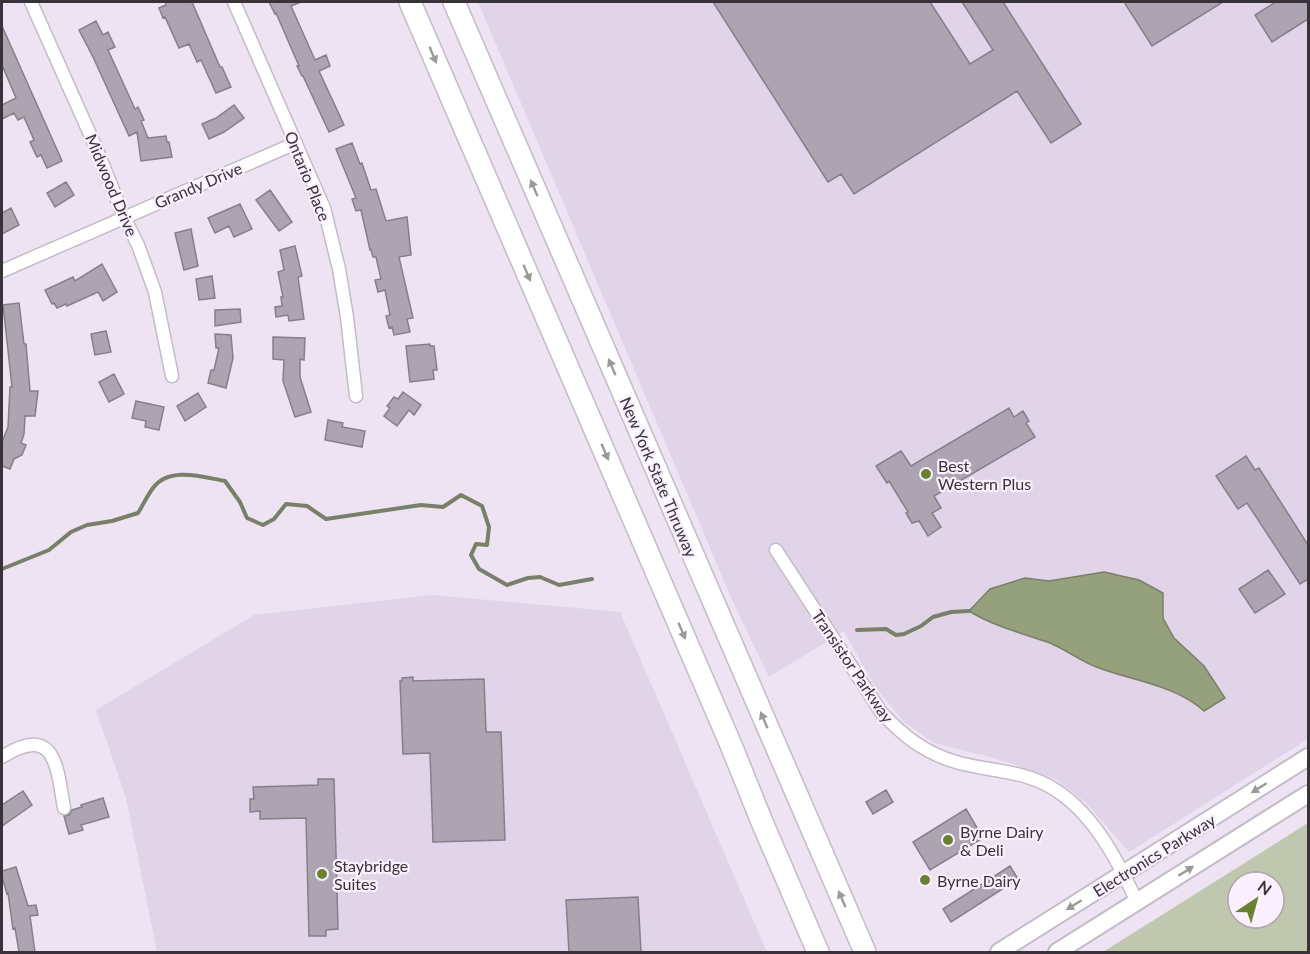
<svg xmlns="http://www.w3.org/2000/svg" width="1310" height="954" font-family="Lato,sans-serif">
<rect width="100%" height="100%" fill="#ede3f2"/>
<path fill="#e1d3e8" d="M478,2H1308V739L1129,852L1086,803L1056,779L1001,760L934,743L904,722L876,688L844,631L769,677L733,602Z
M432,595L620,612L767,952H157L126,798L96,710L254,615Z"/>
<path fill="#bfc8ae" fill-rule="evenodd" d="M1308,823V952H1103ZM1238,882H1274V918H1238Z"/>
<path fill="#95a17c" stroke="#798068" stroke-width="1.5" d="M1104,572L1139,580L1163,593V618L1174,638L1204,666L1225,698L1204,711C1175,685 1134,681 1099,668C1081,662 1067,650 1050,643C1022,633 995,627 969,611L990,589L1025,578L1049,581Z"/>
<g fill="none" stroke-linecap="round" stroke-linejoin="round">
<path stroke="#798068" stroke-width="4" d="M2,569L49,550L71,532L87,525L112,521L138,513C143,505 147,496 153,488C169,466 203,477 225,481L240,502L247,518L263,525L274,519L286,504L307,506L326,519L421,505L443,507L461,495L482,506L489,527L487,545L476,544L471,555L479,569L507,585L528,578L540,577L559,585L592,579
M857,630L886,629L896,635L904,634L921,626L933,617L951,612L969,611"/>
</g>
<path fill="#ada4b2" stroke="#877e8b" stroke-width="1.5" d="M165,2H192L220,67H222L231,87L216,93L201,60L197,62L189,44L179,48L165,17L163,18L159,8L166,5Z
M269,2H301L291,6L315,60L326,55L330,66L319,71L344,125L329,132L303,76H302L297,66H299L276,13L275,14Z
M713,2H930L970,64L993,50L962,2H1003L1081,124L1051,143L1017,91L854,194L841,174L828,182Z
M1124,2H1223L1152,46Z
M1276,2H1308V19L1272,42L1255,15Z
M96,21L103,35L108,32L115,47L108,50L135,109L138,107L144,120L141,121L148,138L166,136L167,142H169L172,157L141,161L137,132L129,136L93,57L79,30Z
M2,26L62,161L47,168L41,155L37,157L30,142L34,140L24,117L18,120L14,113L2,119V105L16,98L2,65Z
M234,105L244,118L224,132L209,139L202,124L216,118Z
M352,143L360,164L362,163L371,190L376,189L386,221L407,217L411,255L399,257L413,318L407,319L410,332L394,335L392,327L389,328L386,316L390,315L385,290L378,292L375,280L381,279L376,257H373L371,250H370L361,210L356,211L352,199L356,198L336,149Z
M66,182L74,195L55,207L47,193Z
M270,190L292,222L279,231L256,200Z
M240,204L252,229L234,237L229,226L215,233L208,218Z
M11,208L19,225L2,234V213Z
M191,229L198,266L184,270L175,233Z
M295,246L302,276L298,277L304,319L289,321L288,315L276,317L275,307L282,306L281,297H283L278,272L284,270L280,250Z
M102,264L117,292L103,301L98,292L67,306L66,304L57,308L54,303L52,304L45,290L73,277L75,281Z
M212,276L215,298L199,300L196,279Z
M19,303L24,344H26L30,391H38L35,416H25L24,434L21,443L26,445L22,455L14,459L10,469L2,466V442L8,427L10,387H12L3,305Z
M240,309L241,322L215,326V310Z
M106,331L111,352L95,355L91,334Z
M215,334L231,335L233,358L226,388L208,383L211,370H214L219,348H216Z
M273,337L305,338L304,360L300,359V377L311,412L295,417L283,381L284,360L273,359Z
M430,344V346H434L437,370H433L434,379L410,382L406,346Z
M114,374L124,394L109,402L99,382Z
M403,392L421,405L414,415L409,410L397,426L384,416L390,408L387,406L394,397L398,399Z
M198,393L206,407L185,421L177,406Z
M136,401L164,407L159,430L145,427L146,421L132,418Z
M1009,408L1014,417L1023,411L1029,421L1026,423L1035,437L934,496L941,508L932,513L941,527L928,536L919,521L912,523L906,513L908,512L889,481L887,483L876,466L901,451L911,466Z
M328,420L343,423L342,427L365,431L362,447L325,440Z
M1246,456L1255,470L1259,468L1308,545V579L1300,584L1247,503L1238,509L1216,476Z
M1268,570L1285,594L1255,613L1239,589Z
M413,677V681L484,679L486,732H501L505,840L433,842L430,753L403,754L400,681H402V678Z
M318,779H334L338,929L326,930V936H309L306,818L260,819V811L250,812V799H254L253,787L318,785Z
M886,790L893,802L873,814L866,802Z
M23,791L32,805L2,826V805Z
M103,798L109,817L81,825L83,830L69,834L64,816L69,815L72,810L82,807L81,805Z
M966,809L983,838L930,870L913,842Z
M1010,866L1018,879L951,922L943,909Z
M16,867L28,906L36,905L38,915L30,916L35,952H19L15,928L13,929L8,893L7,894L2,877V871Z
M638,897L641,952H569L566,900Z"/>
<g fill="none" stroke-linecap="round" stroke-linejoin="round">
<defs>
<path id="minor" d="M31,2L97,150L124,217L138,245L155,292L172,376
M234,2L324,208L339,269L347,317L356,396
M2,271L296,143
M776,550L881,712C903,736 925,753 956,762C987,771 1020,770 1049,786C1092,810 1117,859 1137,902
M2,757C55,723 57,766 64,808"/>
<path id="secondary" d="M999,952L1308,757
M1057,952L1308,794"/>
<path id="motorway" d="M410,2L731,745L762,822L818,952
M454,2L865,952"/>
</defs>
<use href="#minor" stroke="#c4bbc9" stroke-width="15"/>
<use href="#secondary" stroke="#c4bbc9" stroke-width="20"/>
<use href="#motorway" stroke="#c4bbc9" stroke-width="24"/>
<use href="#minor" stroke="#fff" stroke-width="12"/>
<use href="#secondary" stroke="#fff" stroke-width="16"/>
<use href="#motorway" stroke="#fff" stroke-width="21"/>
</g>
<defs><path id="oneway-solid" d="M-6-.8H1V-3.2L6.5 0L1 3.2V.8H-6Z" transform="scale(1.5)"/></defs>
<g fill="#9b999c">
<use href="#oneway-solid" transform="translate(433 55) rotate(67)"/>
<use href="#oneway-solid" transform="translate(534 188) rotate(-113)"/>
<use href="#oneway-solid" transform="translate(527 273) rotate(67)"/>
<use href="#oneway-solid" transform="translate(612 367) rotate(-113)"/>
<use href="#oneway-solid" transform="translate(605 452) rotate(67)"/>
<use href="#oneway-solid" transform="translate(682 631) rotate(67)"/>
<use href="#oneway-solid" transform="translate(764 720) rotate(-113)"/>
<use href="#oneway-solid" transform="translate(1259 788) rotate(148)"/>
<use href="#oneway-solid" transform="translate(1186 871) rotate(-32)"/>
<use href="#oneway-solid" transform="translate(842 899) rotate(-113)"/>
<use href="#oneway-solid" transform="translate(1074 905) rotate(148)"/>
</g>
<g fill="#6b8031" stroke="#faf0ff" stroke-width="2">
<circle cx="926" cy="474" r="6"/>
<circle cx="948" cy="840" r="6"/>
<circle cx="322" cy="874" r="6"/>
<circle cx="925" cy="880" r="6"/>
</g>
<g text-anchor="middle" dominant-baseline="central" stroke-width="4.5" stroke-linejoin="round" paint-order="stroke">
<g font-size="16" fill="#373338" stroke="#faf0ff">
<text transform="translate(308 176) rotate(68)">Ontario Place</text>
<text transform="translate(112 185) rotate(67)">Midwood Drive</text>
<text transform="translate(198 185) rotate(-23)">Grandy Drive</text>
<text transform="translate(659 477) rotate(67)">New York State Thruway</text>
<text transform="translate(853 666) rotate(56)">Transistor Parkway</text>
<text transform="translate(1154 855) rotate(-32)">Electronics Parkway</text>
</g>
<g font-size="16" fill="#373338" stroke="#faf0ff" text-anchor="start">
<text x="938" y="465">Best<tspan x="938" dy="18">Western Plus</tspan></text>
<text x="960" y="831">Byrne Dairy<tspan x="960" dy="18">&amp; Deli</tspan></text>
<text x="334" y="865">Staybridge<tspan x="334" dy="18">Suites</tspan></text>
<text x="937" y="880">Byrne Dairy</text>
</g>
</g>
<rect width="1310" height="954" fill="none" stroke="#373338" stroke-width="6"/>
<g transform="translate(1256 900) rotate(36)"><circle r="28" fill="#faf0ff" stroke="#aca4af" stroke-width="1.5"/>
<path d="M0-4.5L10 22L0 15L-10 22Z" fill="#6b8031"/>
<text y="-9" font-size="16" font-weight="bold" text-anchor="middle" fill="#373338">N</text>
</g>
</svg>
